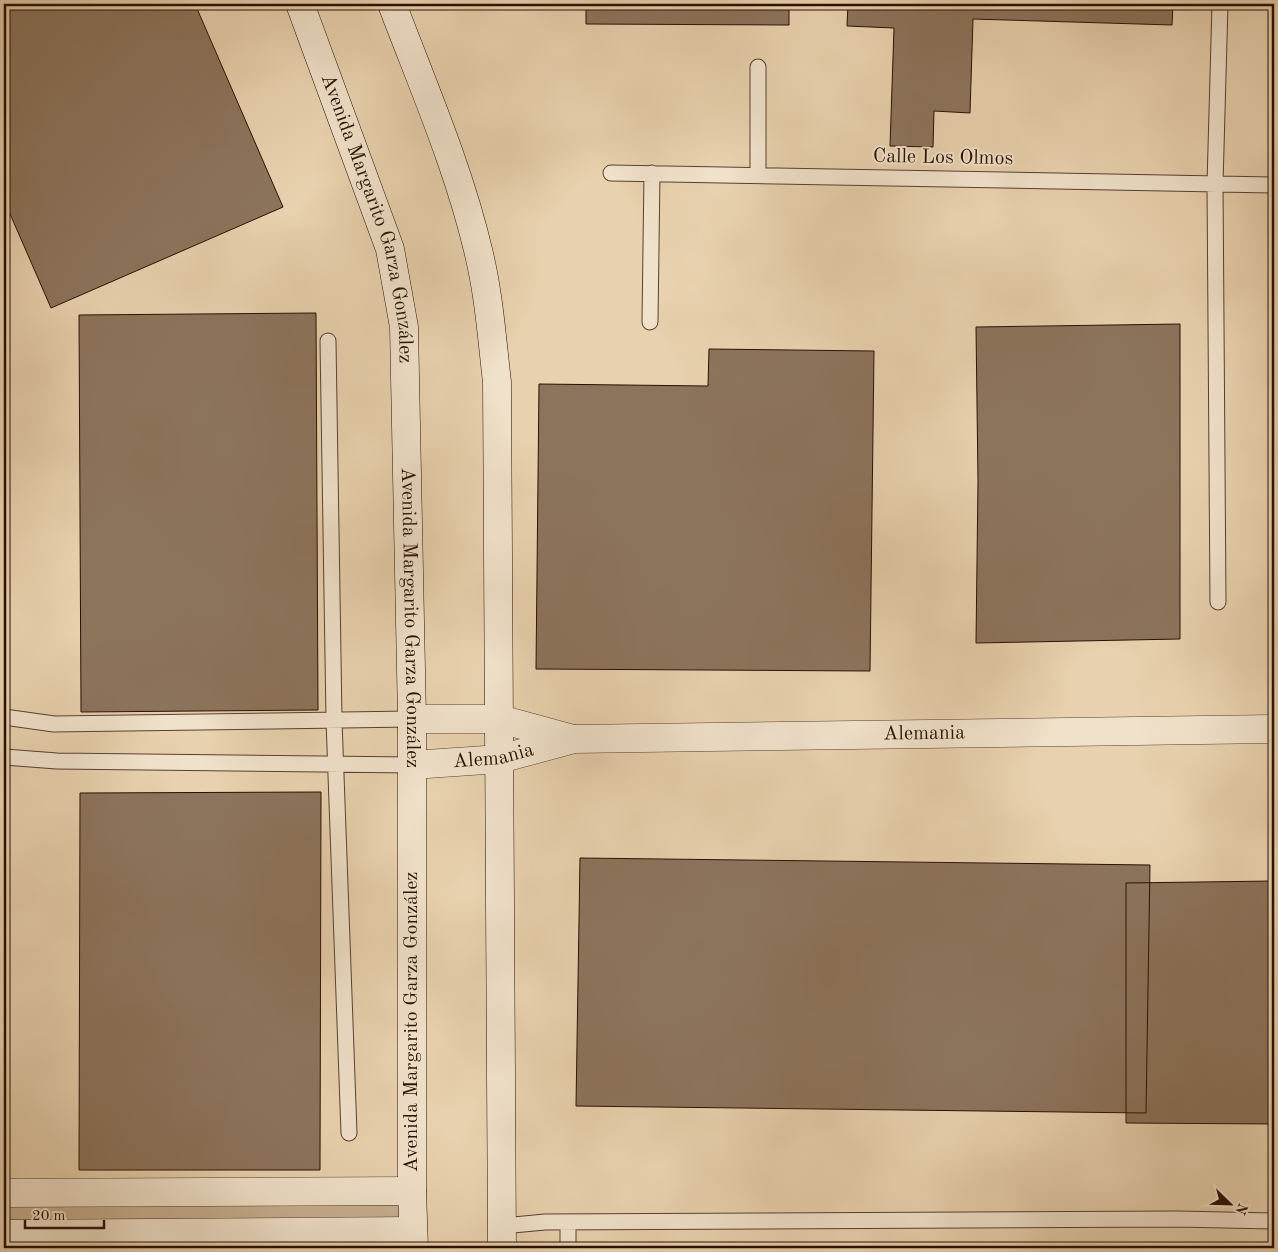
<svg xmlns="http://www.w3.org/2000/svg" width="1278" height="1252" font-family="'Old Standard TT',serif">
<rect width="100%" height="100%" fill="#e8d1ae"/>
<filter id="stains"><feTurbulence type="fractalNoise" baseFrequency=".004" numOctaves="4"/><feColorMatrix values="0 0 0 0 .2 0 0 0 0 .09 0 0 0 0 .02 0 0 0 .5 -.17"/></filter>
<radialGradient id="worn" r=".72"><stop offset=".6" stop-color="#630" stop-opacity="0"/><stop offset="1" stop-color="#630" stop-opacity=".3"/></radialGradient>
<path fill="#c7b091" stroke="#78604a" d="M4,1205H407V1218L4,1220Z"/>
<path fill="#8c745c" stroke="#281003" d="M4,4H195L283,207L51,308L4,200Z
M586,4H789V25L586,24Z
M848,4H1173L1172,25L973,19L970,113L934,111L933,147L890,146L894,28L847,26Z
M316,313L318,710L81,712L79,315Z
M1180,324V639L976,643L978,481L976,327Z
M709,349L874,351L870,671L536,669L539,384L708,386Z
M321,792L320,1170H79L80,793Z
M580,858L1150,865L1146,1113L576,1106Z
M1274,881V1124L1126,1123V883Z"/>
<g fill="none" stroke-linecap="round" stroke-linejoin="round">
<defs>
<path id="lane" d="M758,67V175
M611,173L1274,185
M650,322L652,173
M328,341L334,720L349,1133
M1218,602L1215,184L1220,4
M4,717L54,724L412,719
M4,757L57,761L412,765
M502,1226L545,1222L1177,1219L1274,1221
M568,1248V1222"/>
<g id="street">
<path d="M412,719H500L573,739"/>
<path id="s1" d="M412,765L500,759L574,739L1274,729"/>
<path d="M4,1193L412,1191"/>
<path d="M4,1234L413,1231"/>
</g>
<g id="secondary">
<path id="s2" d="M300,4L390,249L404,327L412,719V1191L414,1248"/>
<path d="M392,4C423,86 459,168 479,254C489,296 492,339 497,382L502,1248"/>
</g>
</defs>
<use href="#lane" stroke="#58402e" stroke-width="17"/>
<use href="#street" stroke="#58402e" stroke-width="29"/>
<use href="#secondary" stroke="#281003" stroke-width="29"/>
<use href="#lane" stroke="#f0e1ca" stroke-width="15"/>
<use href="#street" stroke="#f0e1ca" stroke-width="28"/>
<use href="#secondary" stroke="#f0e1ca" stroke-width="28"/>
</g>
<g text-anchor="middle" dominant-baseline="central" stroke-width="4" stroke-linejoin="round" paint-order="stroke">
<g font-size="20" fill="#281003" stroke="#f0e1ca">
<text transform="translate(943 158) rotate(1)">Calle Los Olmos</text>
<text stroke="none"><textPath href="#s2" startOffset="226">Avenida Margarito Garza González</textPath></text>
<text stroke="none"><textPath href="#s2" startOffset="631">Avenida Margarito Garza González</textPath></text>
<text stroke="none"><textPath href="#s1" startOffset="515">Alemania</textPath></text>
<text stroke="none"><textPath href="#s1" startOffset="82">Alemania</textPath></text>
<text transform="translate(412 1022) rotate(-90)">Avenida Margarito Garza González</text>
</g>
</g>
<rect width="1278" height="1252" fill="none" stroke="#e8d1ae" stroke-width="20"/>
<rect x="5" y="5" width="1268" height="1242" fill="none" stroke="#281003" stroke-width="2.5"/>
<rect x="10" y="10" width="1258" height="1232" fill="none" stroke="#281003"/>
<g transform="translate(1230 1204) rotate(113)" stroke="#f0e1ca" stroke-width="4" paint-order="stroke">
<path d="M0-4L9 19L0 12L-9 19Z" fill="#281003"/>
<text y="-8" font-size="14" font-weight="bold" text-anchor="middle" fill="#281003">N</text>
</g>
<path d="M25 1220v8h79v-8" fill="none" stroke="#281003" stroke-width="2.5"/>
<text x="32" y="1220" font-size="15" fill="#281003" stroke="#f0e1ca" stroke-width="4" paint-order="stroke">20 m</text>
<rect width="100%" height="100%" filter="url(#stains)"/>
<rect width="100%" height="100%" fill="url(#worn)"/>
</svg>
